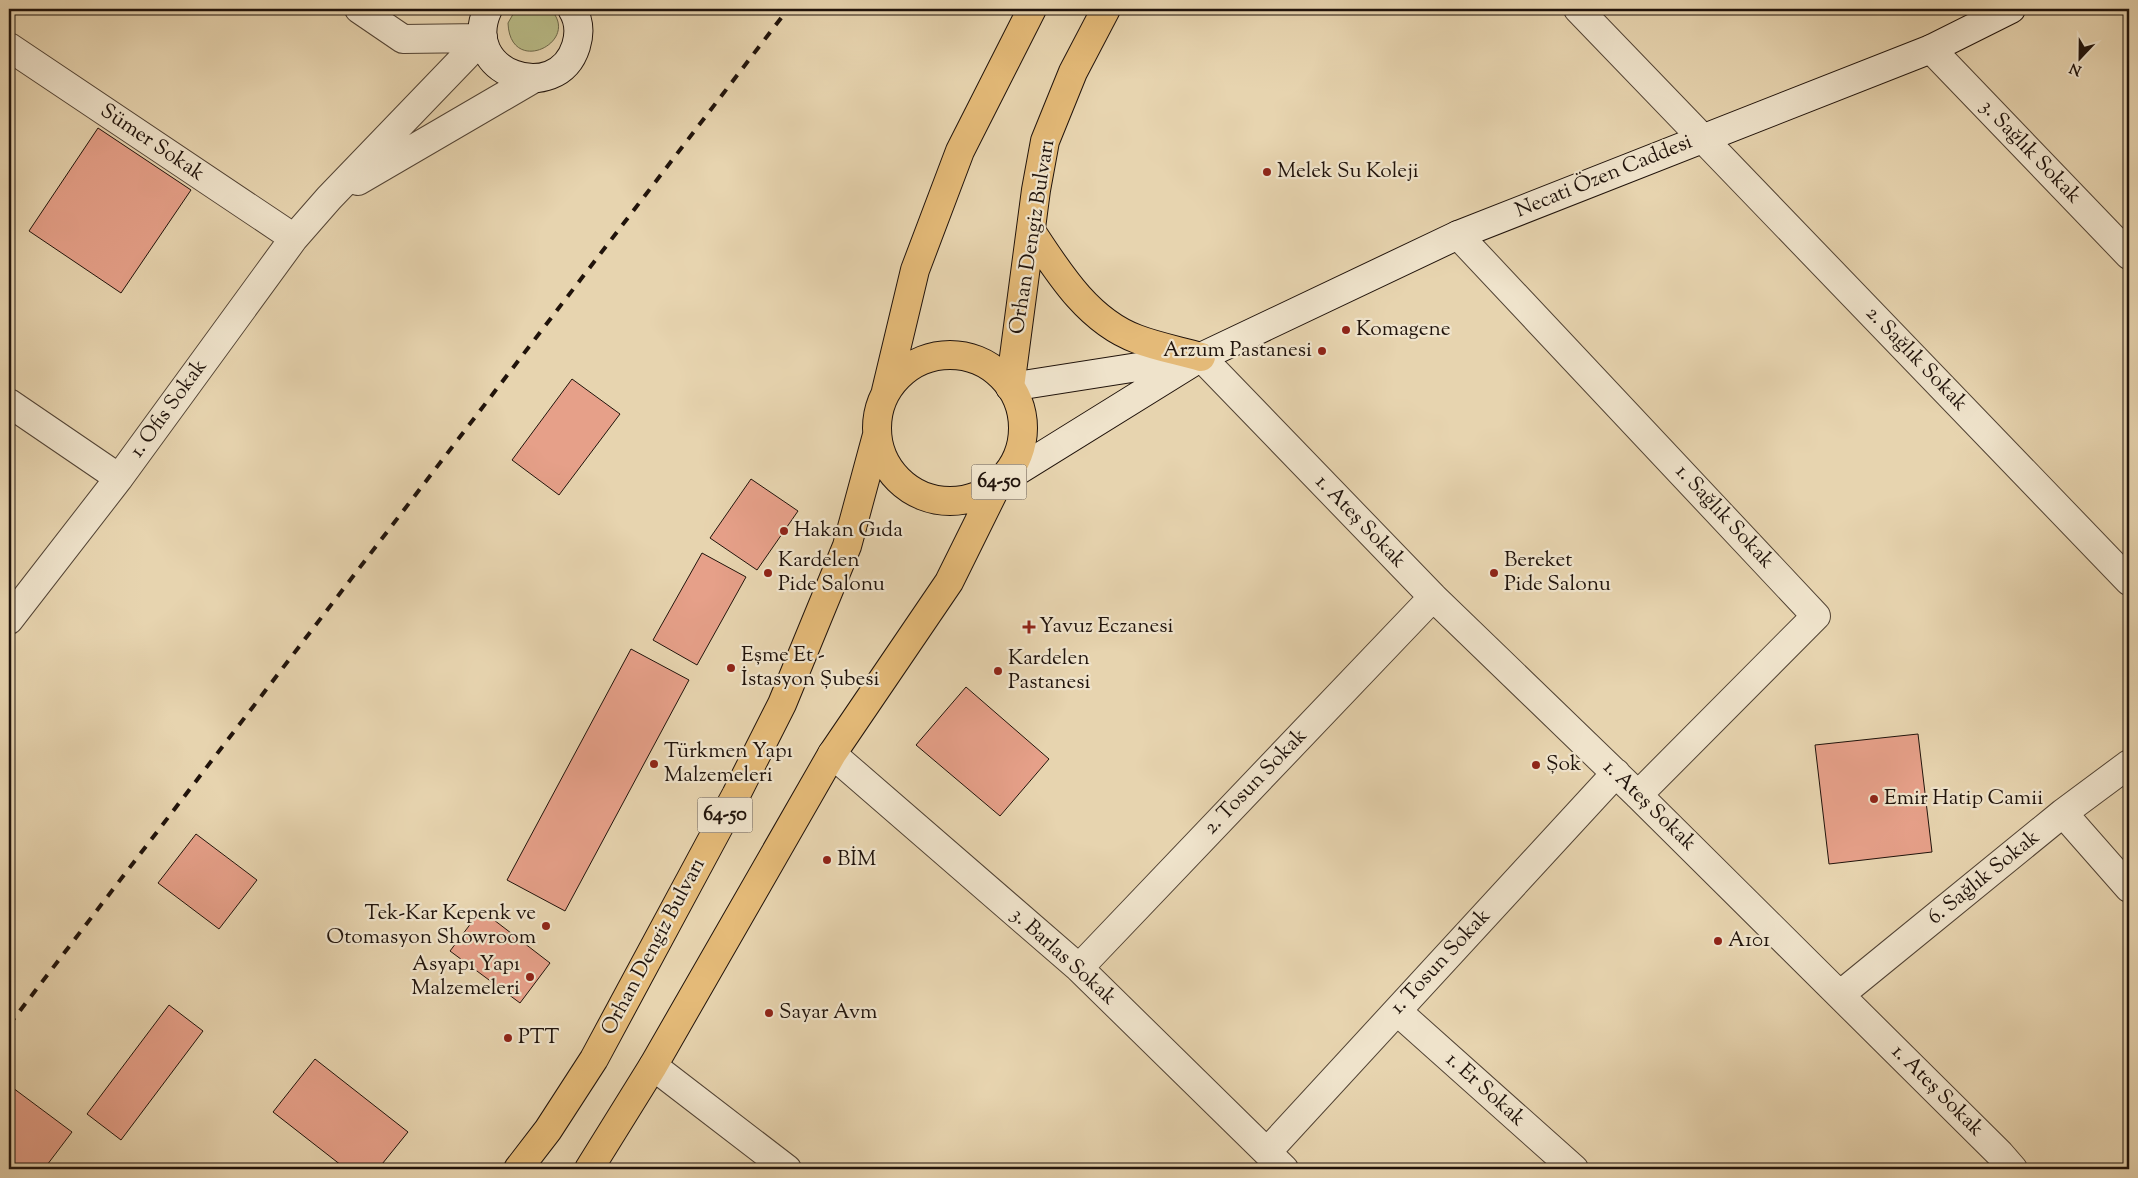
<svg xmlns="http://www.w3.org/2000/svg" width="2138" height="1178" font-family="'Sorts Mill Goudy',serif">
<rect width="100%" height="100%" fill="#e7d4af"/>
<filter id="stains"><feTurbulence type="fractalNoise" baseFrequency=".004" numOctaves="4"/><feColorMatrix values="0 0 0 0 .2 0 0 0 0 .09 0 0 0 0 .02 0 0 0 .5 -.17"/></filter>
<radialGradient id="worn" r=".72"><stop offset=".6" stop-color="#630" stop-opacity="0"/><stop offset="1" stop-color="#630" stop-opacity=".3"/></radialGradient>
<path fill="#b9bc88" stroke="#6c684a" d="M516,9H550C583,41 510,78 508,23Z"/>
<path fill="#e6a089" stroke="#20130b" d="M98,128L191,190L121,293L29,231Z
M572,379L620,414L559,495L512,460Z
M751,479L798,511L757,570L710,538Z
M702,553L746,577L697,665L653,640Z
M631,649L689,680L565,911L507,880Z
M966,687L1049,759L1000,816L916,745Z
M1918,734L1932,852L1829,864L1815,745Z
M196,834L257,880L219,929L158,883Z
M481,910L550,963L520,1003L450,951Z
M169,1005L203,1031L121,1140L87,1114Z
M315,1059L408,1132L378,1169H346L273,1112Z
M9,1085L72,1132L44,1169H18L9,1162Z"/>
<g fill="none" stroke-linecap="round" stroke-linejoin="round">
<defs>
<path id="street" d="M359,9L403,39L483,38
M1578,9L2129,581
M9,47L294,238
M1931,49L2129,255
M358,181L533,79
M1458,235L1816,616L1638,795
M1201,357L1433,597L1638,795L2000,1154L2013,1169
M9,403L119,478
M9,620L119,478L294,238L329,198L483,38
M832,754L1079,968L1284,1169
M2063,813L2129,888
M1079,968L1433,597
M1841,994L2063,813L2129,764
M1397,1011L1574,1169
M653,1066L787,1169
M1267,1152L1616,773"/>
<path id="secondary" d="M488,9C458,73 557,107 576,46C580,33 579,20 572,9
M1010,387L1189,359
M998,483L1201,357L1458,235L1931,49L2011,9"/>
<path id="primary" d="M1031,231C1058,272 1088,321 1137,339C1158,347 1180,351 1201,357
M877 428a73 73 0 1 1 146 0a73 73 0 1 1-146 0Z
M1010,387L1036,190L1045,141L1073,72L1106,9
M886,391L915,270L960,151L1032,9
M518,1169L548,1130L594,1059L736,795L782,704L847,546L877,435
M589,1169L653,1066L832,754L949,582L998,483"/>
</defs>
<use href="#street" stroke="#524334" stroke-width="30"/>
<use href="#secondary" stroke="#20130b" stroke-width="30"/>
<use href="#primary" stroke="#20130b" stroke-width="30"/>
<use href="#street" stroke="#efe3cb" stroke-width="28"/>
<use href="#secondary" stroke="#efe3cb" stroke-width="28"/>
<use href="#primary" stroke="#e4ba78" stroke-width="28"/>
<path stroke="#20130b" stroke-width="4" stroke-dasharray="9 9" stroke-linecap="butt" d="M9,1025L788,9"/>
</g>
<g fill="#8f2418" stroke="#efe3cb" stroke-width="2">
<circle cx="1267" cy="172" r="5"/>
<circle cx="1346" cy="330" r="5"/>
<circle cx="1322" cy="351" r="5"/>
<circle cx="784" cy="531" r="5"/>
<circle cx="768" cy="573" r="5"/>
<circle cx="1494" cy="573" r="5"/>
<path d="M1026.5 619.5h5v5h5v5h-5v5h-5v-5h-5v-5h5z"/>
<circle cx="731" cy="668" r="5"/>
<circle cx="998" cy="671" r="5"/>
<circle cx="654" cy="764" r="5"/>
<circle cx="1536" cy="765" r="5"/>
<circle cx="1874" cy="799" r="5"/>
<circle cx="827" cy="860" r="5"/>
<circle cx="546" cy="926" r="5"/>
<circle cx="1718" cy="941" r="5"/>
<circle cx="530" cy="977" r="5"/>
<circle cx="769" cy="1013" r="5"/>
<circle cx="508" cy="1038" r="5"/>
</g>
<g text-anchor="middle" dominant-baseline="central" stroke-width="4.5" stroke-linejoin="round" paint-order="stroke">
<g fill="#efe3cb" stroke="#5e5145" stroke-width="1">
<rect x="971.5" y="464.5" width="55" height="35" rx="4"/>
<rect x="697.5" y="797.5" width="55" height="35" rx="4"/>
</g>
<g font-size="20" font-weight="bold" fill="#20130b">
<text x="999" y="482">64-50</text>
<text x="725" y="815">64-50</text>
</g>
<g font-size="21" fill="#20130b" stroke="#efe3cb">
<text transform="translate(152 143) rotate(34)">Sümer Sokak</text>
<text transform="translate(2030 152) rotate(46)">3. Sağlık Sokak</text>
<text transform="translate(1604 177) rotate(-22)">Necati Özen Caddesi</text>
<text transform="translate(1033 237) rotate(-81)">Orhan Dengiz Bulvarı</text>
<text transform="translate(1916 359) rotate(46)">2. Sağlık Sokak</text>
<text transform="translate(169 409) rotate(-54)">1. Ofis Sokak</text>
<text transform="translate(1724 517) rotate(47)">1. Sağlık Sokak</text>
<text transform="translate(1360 522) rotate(46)">1. Ateş Sokak</text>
<text transform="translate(1256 782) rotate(-46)">2. Tosun Sokak</text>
<text transform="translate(1649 806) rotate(44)">1. Ateş Sokak</text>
<text transform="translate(1984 878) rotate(-39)">6. Sağlık Sokak</text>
<text transform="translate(654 947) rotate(-62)">Orhan Dengiz Bulvarı</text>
<text transform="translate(1063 957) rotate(42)">3. Barlas Sokak</text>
<text transform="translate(1441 962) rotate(-47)">1. Tosun Sokak</text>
<text transform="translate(1485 1090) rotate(42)">1. Er Sokak</text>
<text transform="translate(1937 1091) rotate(45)">1. Ateş Sokak</text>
</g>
<g font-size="21" fill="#20130b" stroke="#efe3cb" text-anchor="start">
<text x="1277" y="172">Melek Su Koleji</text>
<text x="1356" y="330">Komagene</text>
<text x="1312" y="351" text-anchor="end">Arzum Pastanesi</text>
<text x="794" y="531">Hakan Gıda</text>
<text x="778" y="561">Kardelen<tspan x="778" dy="24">Pide Salonu</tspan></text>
<text x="1504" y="561">Bereket<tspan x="1504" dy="24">Pide Salonu</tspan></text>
<text x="1039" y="627">Yavuz Eczanesi</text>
<text x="741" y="656">Eşme Et -<tspan x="741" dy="24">İstasyon Şubesi</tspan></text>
<text x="1008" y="659">Kardelen<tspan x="1008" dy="24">Pastanesi</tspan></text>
<text x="664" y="752">Türkmen Yapı<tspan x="664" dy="24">Malzemeleri</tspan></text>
<text x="1546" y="765">Şok</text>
<text x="1884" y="799">Emir Hatip Camii</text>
<text x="837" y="860">BİM</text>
<text x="536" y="914" text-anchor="end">Tek-Kar Kepenk ve<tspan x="536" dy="24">Otomasyon Showroom</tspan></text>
<text x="1728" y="941">A101</text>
<text x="520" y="965" text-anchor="end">Asyapı Yapı<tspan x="520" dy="24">Malzemeleri</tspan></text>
<text x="779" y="1013">Sayar Avm</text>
<text x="518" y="1038">PTT</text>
</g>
</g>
<rect width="2138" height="1178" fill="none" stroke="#e7d4af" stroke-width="30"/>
<rect x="10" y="10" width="2118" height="1158" fill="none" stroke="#20130b" stroke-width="2.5"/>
<rect x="15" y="15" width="2108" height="1148" fill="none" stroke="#20130b"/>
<g transform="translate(2080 58) rotate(202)" stroke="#efe3cb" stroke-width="4" paint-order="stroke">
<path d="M0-4L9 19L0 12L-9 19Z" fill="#20130b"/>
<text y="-8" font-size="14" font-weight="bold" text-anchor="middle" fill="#20130b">N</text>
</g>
<rect width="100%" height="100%" filter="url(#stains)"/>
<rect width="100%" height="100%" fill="url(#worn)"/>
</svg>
